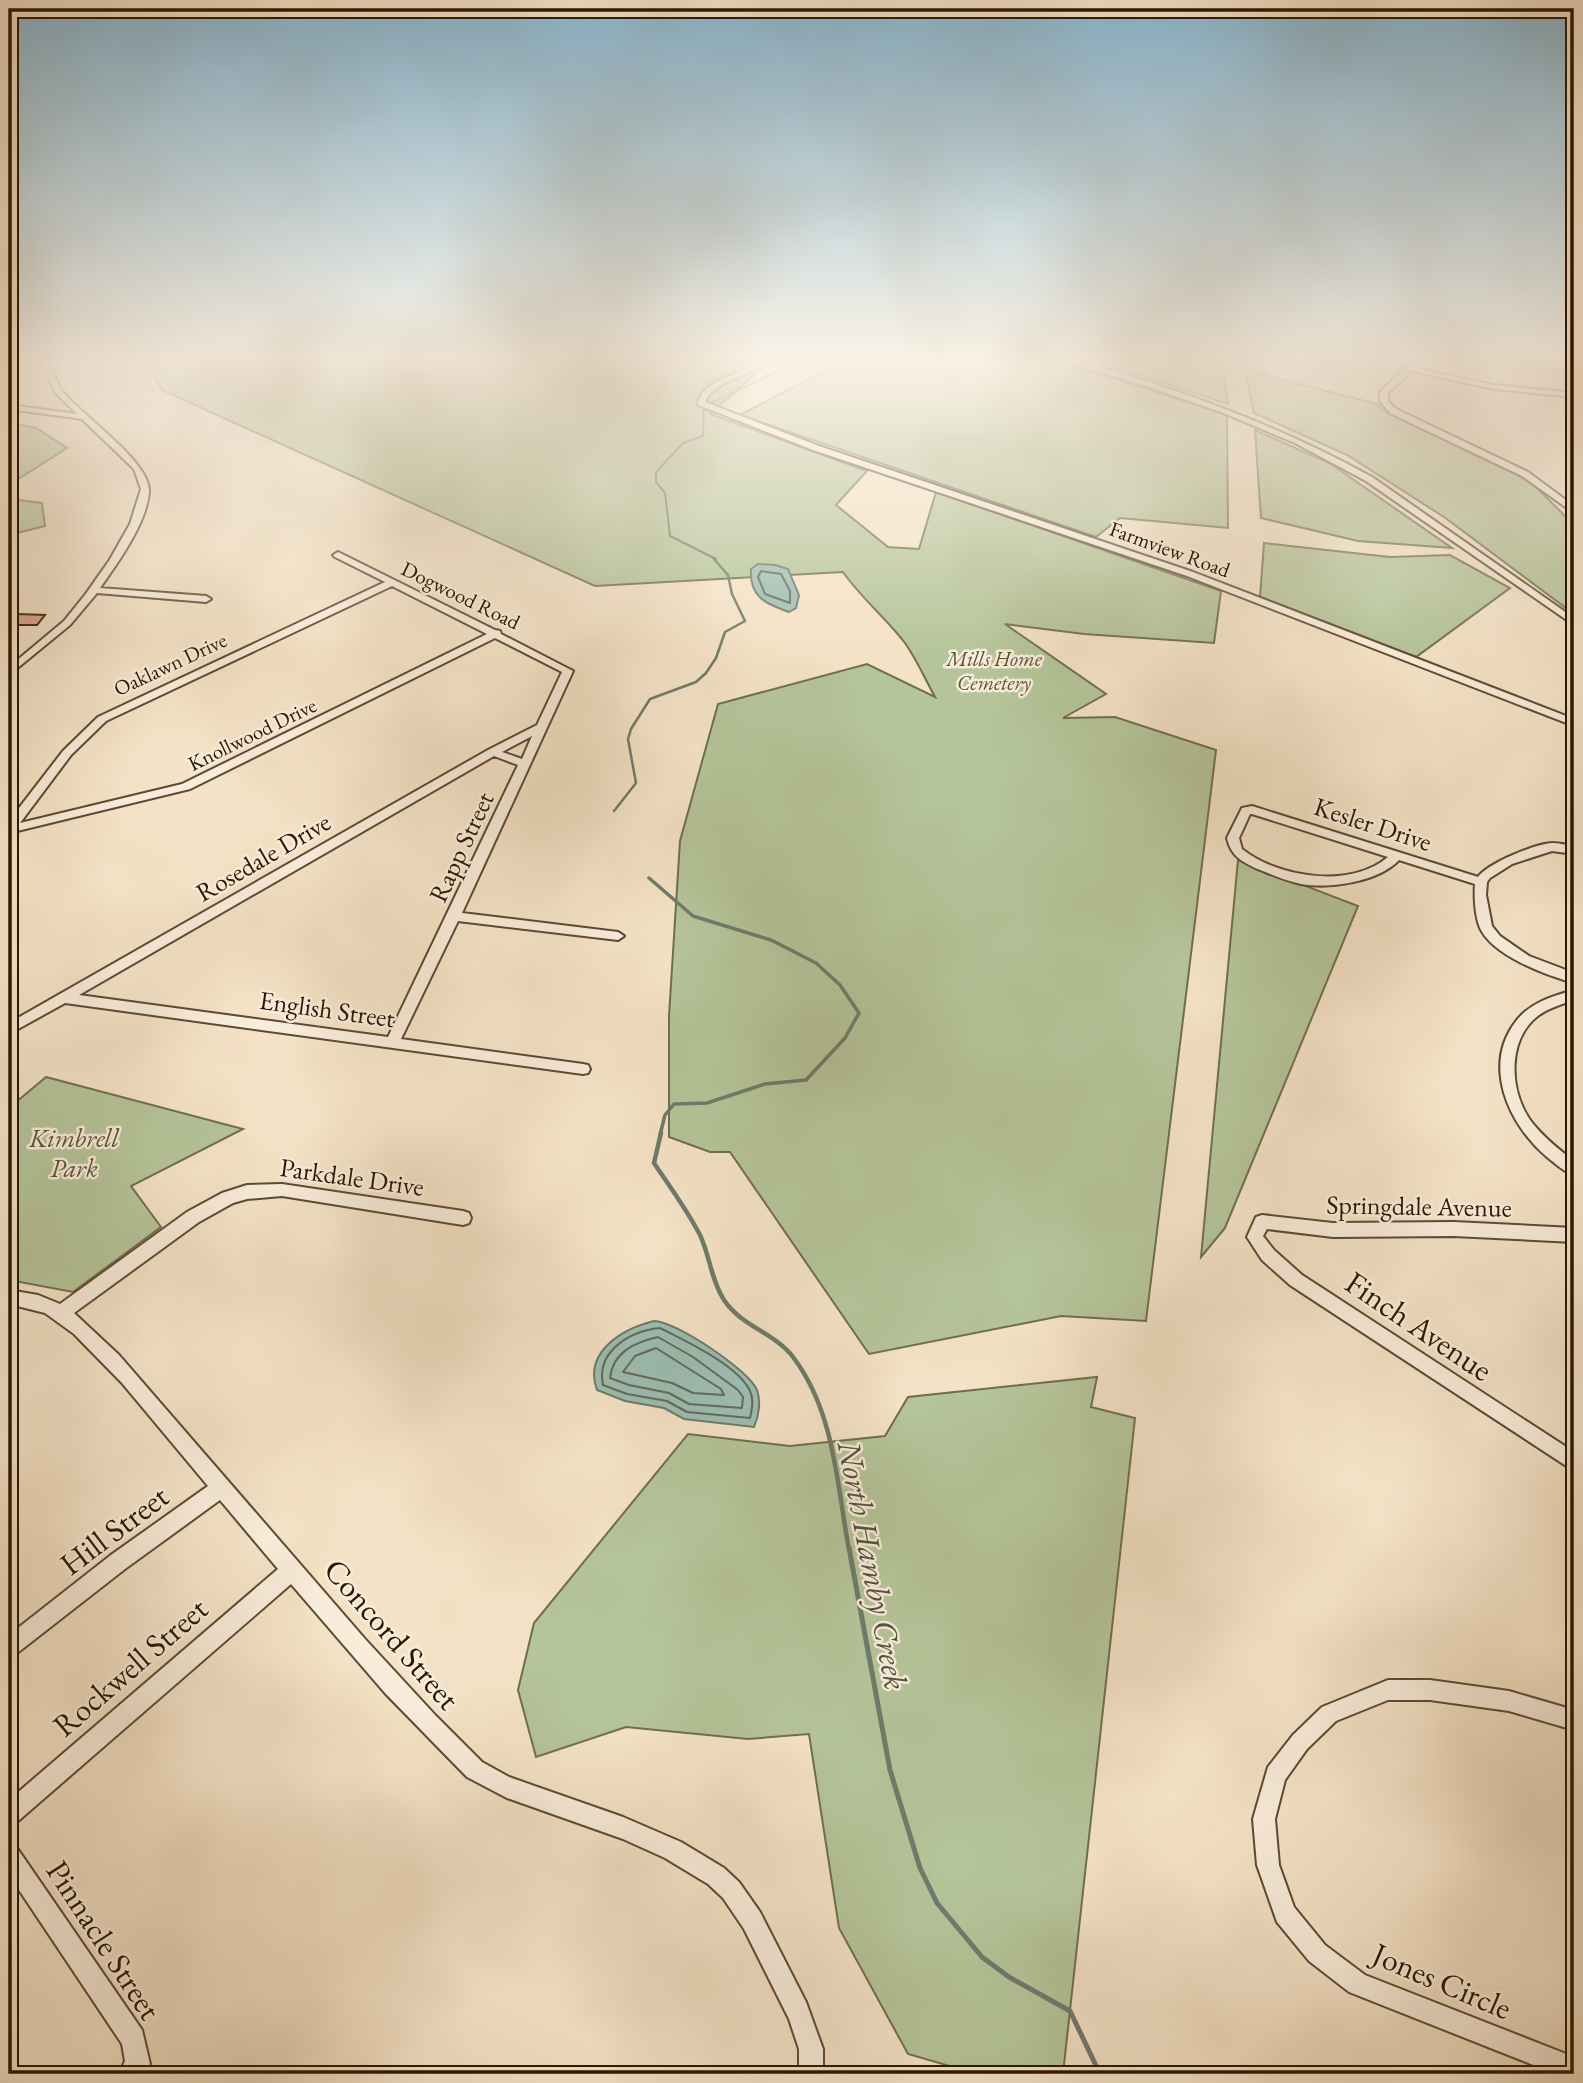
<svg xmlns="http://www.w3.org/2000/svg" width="1583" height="2083" font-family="'EB Garamond',serif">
<rect width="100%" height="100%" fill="#f4e2c6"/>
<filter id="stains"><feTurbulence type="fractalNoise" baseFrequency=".00286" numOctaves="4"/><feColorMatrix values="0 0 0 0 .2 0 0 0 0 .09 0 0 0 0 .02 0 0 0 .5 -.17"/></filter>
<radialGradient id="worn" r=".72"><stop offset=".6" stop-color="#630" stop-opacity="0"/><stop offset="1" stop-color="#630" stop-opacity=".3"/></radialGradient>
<path fill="#b5c499" stroke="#706e4e" stroke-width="2" d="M147,362H769L710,414L867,471L836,505L888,547L919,549L936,492L1221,591L1214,643L1084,634L1005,624L1106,694L1063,718L1115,717L1216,750L1146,1321L1061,1316L869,1354L730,1152H710L669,1137V1016L680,841L718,704L867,664L935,697C925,679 917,660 905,643C886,618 861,598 843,572L595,586L162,390Z
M834,362H1054L1101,374L1227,415L1228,528L1120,518L1096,537L740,415L822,372Z
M1100,362H1221L1228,404Z
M1447,362H1554L1574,366V373L1492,367L1474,372Z
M1249,371L1377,404L1387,413L1530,481L1574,525V614L1444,517L1347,455L1254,413L1246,375Z
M9,423L36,428L67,448L9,485Z
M1255,430L1331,464L1452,548L1358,541L1261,518Z
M9,496L11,499L42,503L45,526L9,535Z
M1264,543L1390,557L1450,555L1510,588L1416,657L1260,597Z
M1238,860L1358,906L1225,1228L1201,1257Z
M46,1077L243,1129L131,1186L161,1227L73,1292L9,1280V1108Z
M1097,1377L1091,1407L1135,1418L1063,2074H977L908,2054L839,1928L809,1734L748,1739L626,1727L536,1757L518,1690L534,1623L688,1434L790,1446L885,1436L908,1397Z"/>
<path fill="#9cbeb3" stroke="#6e7b6c" stroke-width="2" d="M758,564L775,565L788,569L799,595L796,608L789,612C766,604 749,597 751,569Z
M654,1321C675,1321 749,1370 757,1390C761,1401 759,1416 754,1427L684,1419L664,1408L625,1401L597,1390C583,1352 622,1329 654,1321Z"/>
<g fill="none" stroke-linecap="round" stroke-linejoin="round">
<path stroke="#636a5a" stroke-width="2" d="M761,571L781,574L790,591V603L765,594L758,577Z
M660,1328C685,1341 738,1365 750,1391C754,1399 752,1409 750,1418L687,1412L667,1401L627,1394L603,1385C596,1351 630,1331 660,1328Z
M658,1337L693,1357L738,1390L743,1397L742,1408L689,1404L669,1393L629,1385L610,1378C613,1352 635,1342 658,1337Z
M656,1348L721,1389L724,1395L693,1393L672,1383L623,1372L635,1356Z"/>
<path stroke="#6e7b6c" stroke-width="2" d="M716,559L670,536L665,493L656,482V472L683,443L703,436L704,407L779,370L789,362"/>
<path stroke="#6e7b6c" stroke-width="2.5" d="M614,811L636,783L628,739L631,729L650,699L696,682L706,673L716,658L725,632L745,621L732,594L728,575L713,558"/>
<path stroke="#6e7b6c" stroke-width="3.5" d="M649,878L693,916L771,940L816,963L840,985L859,1013L845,1038L806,1080L765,1084L707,1103L674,1104L665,1115L660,1135"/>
<path stroke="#6e7b6c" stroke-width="4.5" d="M661,1133L654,1163C670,1187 687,1210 700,1235C710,1256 711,1280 724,1300C741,1326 775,1333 793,1357C835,1412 837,1486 849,1550"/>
<path stroke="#6e7b6c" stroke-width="5" d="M849,1548L890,1770L920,1868L937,1903L982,1957L1009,1977L1070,2011L1100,2074"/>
</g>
<path fill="#d99f85" stroke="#2a1702" stroke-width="2" d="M18,614L45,615L37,625H9V616Z"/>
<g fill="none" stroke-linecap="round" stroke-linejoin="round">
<defs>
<path id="minor" d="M42,362H49C53,372 57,384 63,392C81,415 151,462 149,492C147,522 118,563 100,588L206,596L211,599L206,602L97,593L70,625L9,675V667L64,621L85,595L109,561L130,524L141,489L134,469L82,419L9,409V405L77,414L55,392Z
M756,362H764C748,378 714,380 705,402L819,446L1193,572L1574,719V726L1187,576L813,450L698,405C700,380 739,376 756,362Z
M1068,362H1081C1183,390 1279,426 1372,477L1574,618V625L1366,481L1295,443L1221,412L1146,386Z
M1412,362H1420L1415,368L1494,385L1574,393V397L1494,389L1411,371L1388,393V401L1396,409L1528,472L1574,506V513L1522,476L1390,413L1380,401V392Z
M338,552L495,630L500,631L501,634L573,671L462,913L618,932L624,936L618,940L458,921L401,1039L583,1064L588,1065L590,1069L588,1073L583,1074L65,1003L9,1034V1023L488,750L537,725L562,672L495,638L190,789L9,833V821L63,751L98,717L385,582L335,557L333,555ZM392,586L487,634L182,784L20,823L71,755L106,721ZM532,736L522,759L502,752ZM494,756L518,765L388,1037L79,995Z
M1252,806L1478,877C1488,863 1535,844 1552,843C1559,843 1567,845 1574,846V854L1552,851L1512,864L1490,878L1487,882L1486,895L1492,926L1500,936L1529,956L1574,973V983C1546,975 1493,956 1480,928C1475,916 1474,897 1475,884L1399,860C1378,882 1330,889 1301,884C1287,881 1273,875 1260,870C1244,863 1231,857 1227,838L1242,808ZM1250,814H1252L1388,857C1351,889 1278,878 1242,849L1239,838Z
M1574,990V1000C1562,1004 1549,1008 1539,1015C1507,1039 1509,1089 1530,1120C1542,1136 1558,1149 1574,1161V1175C1564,1172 1556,1164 1547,1157C1509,1125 1481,1065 1517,1020C1531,1002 1554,996 1574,990Z
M282,1184L463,1211L469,1213L471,1218L469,1223L463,1225L282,1196L247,1199L233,1203L199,1222L74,1313L119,1355L365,1639L436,1716L482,1762L509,1777L623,1817L681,1842L724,1868L739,1882L760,1912L806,2002L823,2049V2074H799V2049L789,2019L744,1929L723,1898L708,1884L665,1858L623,1839L507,1798L467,1777L385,1693L291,1584L17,1822L9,1825V1800L278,1569L220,1500L125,1569L16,1654L9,1657V1635L111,1555L208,1486L122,1383L74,1334L45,1313L9,1304V1290L38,1295L60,1304L187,1212L222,1193L247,1185Z
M1262,1215L1333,1223L1454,1222L1574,1228V1242L1454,1236L1333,1237L1267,1229L1263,1236L1274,1250L1302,1275L1574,1452V1471L1290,1285L1262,1260L1247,1237L1256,1217Z
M1388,1680H1430L1509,1691L1574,1710V1730L1509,1711L1430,1700H1388L1336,1721L1307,1749L1285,1780L1275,1819L1279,1865L1294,1907L1325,1945L1365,1975L1574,2057V2074H1556L1349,1992L1309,1961L1277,1922L1257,1865L1253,1819L1268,1767L1293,1735L1322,1707Z
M9,1845L17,1848L142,2030L150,2064L146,2074H119L125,2061L122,2044L9,1875Z"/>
</defs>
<use href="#minor" stroke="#5c4a33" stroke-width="4"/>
<use href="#minor" fill="#f8ecda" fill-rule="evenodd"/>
</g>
<linearGradient id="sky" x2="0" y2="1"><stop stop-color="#89b8d3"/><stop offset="0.55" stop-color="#faf2e5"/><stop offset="1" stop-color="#faf2e5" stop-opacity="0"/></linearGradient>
<rect width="1583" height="654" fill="url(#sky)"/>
<g text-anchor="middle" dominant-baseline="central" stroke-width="5" stroke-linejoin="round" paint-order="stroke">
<g font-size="21" fill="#2a1702" stroke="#f8ecda">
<text transform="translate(1170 549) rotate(20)">Farmview Road</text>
<text transform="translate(461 595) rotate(26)">Dogwood Road</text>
<text transform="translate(170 664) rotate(-25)">Oaklawn Drive</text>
<text transform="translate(252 734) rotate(-26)">Knollwood Drive</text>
</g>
<g font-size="21" font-style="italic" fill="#5b5437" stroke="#f8ecda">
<text x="994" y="658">Mills Home<tspan x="994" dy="24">Cemetery</tspan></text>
</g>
<g font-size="26" fill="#2a1702" stroke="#f8ecda">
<text transform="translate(1373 824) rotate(18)">Kesler Drive</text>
<text transform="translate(461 847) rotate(-65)">Rapp Street</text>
<text transform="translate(263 857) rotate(-30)">Rosedale Drive</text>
<text transform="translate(327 1009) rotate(8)">English Street</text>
<text transform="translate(352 1177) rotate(8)">Parkdale Drive</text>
<text transform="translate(1419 1206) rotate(1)">Springdale Avenue</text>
</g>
<g font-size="26" font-style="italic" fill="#5b5437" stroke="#f8ecda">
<text x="74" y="1138">Kimbrell<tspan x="74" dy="30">Park</tspan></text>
</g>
<g font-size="32" fill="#2a1702" stroke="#f8ecda">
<text transform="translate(1419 1326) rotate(34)">Finch Avenue</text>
<text transform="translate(114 1530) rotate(-37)">Hill Street</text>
<text transform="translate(392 1634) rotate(49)">Concord Street</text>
<text transform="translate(130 1667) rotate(-41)">Rockwell Street</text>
<text transform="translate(104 1940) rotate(57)">Pinnacle Street</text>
<text transform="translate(1442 1981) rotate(23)">Jones Circle</text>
</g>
<g font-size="33" font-style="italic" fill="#525140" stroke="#f8ecda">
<text transform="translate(873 1565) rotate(79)">North Hamby Creek</text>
</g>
</g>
<rect width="1583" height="2083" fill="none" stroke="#f4e2c6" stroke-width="35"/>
<rect x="10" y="10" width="1562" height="2062" fill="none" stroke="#2a1702" stroke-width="3.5"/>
<rect x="18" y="18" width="1548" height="2048" fill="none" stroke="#2a1702" stroke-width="2"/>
<rect width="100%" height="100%" filter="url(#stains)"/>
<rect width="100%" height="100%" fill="url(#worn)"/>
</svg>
